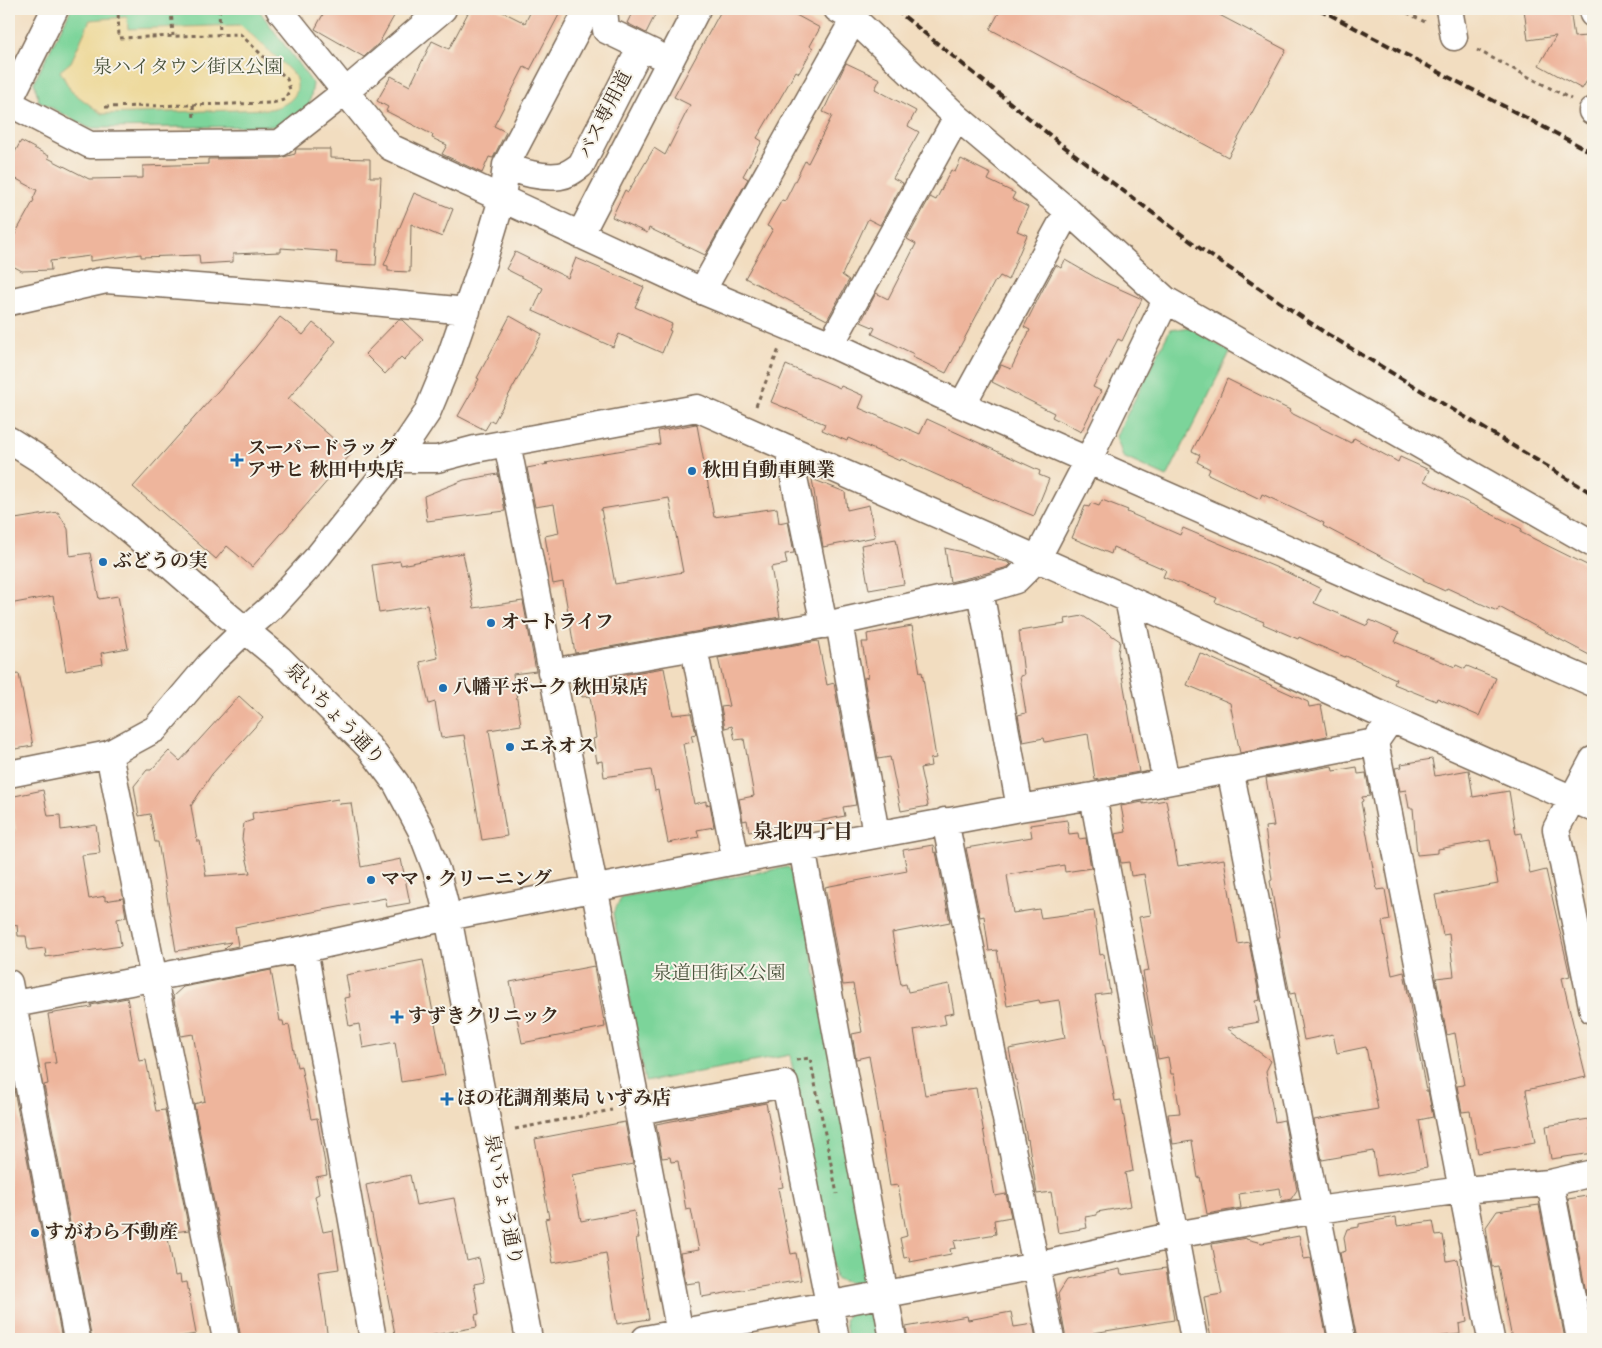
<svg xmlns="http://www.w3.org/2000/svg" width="1602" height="1348" font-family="'Old Standard TT','Noto Serif JP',serif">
<rect width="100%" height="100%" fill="#f7f3e8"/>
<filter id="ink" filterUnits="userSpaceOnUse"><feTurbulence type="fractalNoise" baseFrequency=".02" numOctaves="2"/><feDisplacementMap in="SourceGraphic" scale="10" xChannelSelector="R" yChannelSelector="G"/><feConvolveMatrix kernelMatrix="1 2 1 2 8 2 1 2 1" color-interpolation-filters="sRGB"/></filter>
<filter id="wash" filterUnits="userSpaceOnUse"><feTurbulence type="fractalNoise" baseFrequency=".0096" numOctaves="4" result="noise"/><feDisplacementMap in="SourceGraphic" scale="20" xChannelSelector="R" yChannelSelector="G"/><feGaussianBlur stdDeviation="1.12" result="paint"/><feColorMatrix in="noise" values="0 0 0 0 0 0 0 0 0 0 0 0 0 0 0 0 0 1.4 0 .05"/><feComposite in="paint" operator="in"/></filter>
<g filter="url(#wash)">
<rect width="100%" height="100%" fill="#f2ddc0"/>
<path fill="#7cd49a" stroke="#5c7f5c" d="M71,9H258L313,84L309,106L281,126L89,128L39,101L34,82Z
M1190,327L1230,352L1167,477L1123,457L1116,436L1170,330Z
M788,867L798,878L872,1276C861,1286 848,1284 835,1278L790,1055L645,1082L613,913L622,897Z
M873,1309L878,1314L883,1339H848L845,1321L849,1312Z"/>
<path fill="#eeda9e" stroke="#94825e" d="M127,17L128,29L241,25C249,33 292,70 295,77C303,96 286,106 270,109L102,114L71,91L60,71L71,62L90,20Z"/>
<g id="blocks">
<path fill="#eeb59c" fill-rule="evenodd" d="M326,9H398L379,43L364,57L315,29Z
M470,9H497L525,23L532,9H562L530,70L524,67L494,126L506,132L493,158L489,157L482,173L442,154L447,145L432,138L433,135L386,111L388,107L377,101L391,76L410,86L432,41L449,49Z
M634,9H658L646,33L627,23Z
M722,9H785L820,28L810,46L813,48L799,73L796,71L757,138L762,141L743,176L748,179L705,255L649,228L647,233L612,217L625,190L628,192L654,148L665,155L690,105L674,97Z
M1001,9H1208L1286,50L1228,157L990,29Z
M1524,9H1570L1574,37L1587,36L1591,74L1582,89L1539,65L1556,36L1528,40Z
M846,63L880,79L875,89L916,111L908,126L919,132L893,178L903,183L880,225L868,219L842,275L849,280L827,320L745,278L773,229L767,226L782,200L785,201L805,161L808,163L832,116L823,112Z
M21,141L49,156L48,158L89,179L143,178V166L208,164V159L280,158L295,154L296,149H330V158L370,159V177H381L376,265L336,263L337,252L281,248V252L233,254V262L200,264L199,255L141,257V254L90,261V256L50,261L51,270L22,271L9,264V245L34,200L33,199L37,190L9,175V163Z
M961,159L991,174L988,180L1015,193L1012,199L1028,207L1017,231L1027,235L1008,280L1000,276L996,282L995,281L946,373L912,357L914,354L872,334L875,328L861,322L876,293L888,299L916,244L907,239L930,197L936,200L951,170L955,172Z
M414,193L453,209L442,237L411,224L410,272L388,271V266L384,265Z
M515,252L568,278L576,258L644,287L635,307L672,324L669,330L671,331L662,353L619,334L613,347L533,311L543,288L506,269Z
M1065,260L1100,280L1142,299L1122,341L1118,339L1093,387L1101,391L1081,432L1052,417L1054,413L992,382L1001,365L1011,369L1030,330L1024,327L1040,295L1056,265L1061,268Z
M510,316L542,334L494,422L491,420L485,430L458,416L479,379L477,378Z
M280,317L303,335L313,323L336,341L288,399L351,454L252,567L227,546L216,559L133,487L248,357Z
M398,320H402L423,340L404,360L401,357L385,374L365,354Z
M786,365L840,388L841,386L864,396L859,408L920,434L927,419L1040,471L1039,475L1049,479L1034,516L980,494L901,459L900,461L848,438L847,441L822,430L825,424L771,402Z
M1227,379L1290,410L1289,412L1351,443L1354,438L1398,462L1400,457L1429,470L1424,481L1522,529L1520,532L1593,568V657L1499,607L1497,611L1447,588L1445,591L1423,581L1424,579L1323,526L1324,523L1262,494L1260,499L1208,474L1210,469L1197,462L1200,455L1192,451L1215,407Z
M696,424L697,425L714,517L777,508L779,523L788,521L794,553L785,554L787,564L771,567L780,617L575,653L563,582L553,584L545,536L559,533L554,504L535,507L527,468L548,464L545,463L660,444L658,431ZM669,498L683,572L615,584L601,509Z
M498,474L505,511L427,521L424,496L464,480Z
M812,479L845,492L847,510L869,505L875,537L823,547Z
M1102,500L1128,510L1127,512L1180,535L1183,528L1280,569L1321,589L1314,603L1367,626L1370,620L1399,633L1395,642L1455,667L1456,665L1465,669L1467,666L1496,678L1479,716L1437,698L1436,701L1394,684L1396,679L1346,656L1345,657L1299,637L1298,639L1263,624L1264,622L1215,602L1217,598L1163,577L1166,570L1113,547L1111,554L1072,538L1085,506L1089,507L1091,503L1099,506Z
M58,512L68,529L70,556L90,553L99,599L118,596L128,648L101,653L103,664L66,671L53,596L9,604V520Z
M896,539L904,584L869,590L861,545Z
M945,548L1007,562L1011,564L1008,567L976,576L950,582Z
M463,553L474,608L523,601L536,671L513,674L521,725L489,730L507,836L482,840L464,735L441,738L435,702L429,704L420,662L438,658L427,605L379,613L372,565L400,561L401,565Z
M1083,616L1120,641L1118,653L1139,772L1095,780L1088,734L1045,742L1044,738L1023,742L1018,715L1026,713L1020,676L1024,675L1019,631L1066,624L1065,619Z
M912,626L920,673L922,672L936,758L930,759L931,766L920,768L928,806L901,811L890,757L878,759L864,678L868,677L862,642H868L867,634Z
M818,641L827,685L834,683L856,805L843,807L845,816L807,823L808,830L780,835L778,826L749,832L747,820L743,821L739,799L754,796L744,739L735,740L732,726L725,728L721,707L729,706L718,658Z
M1200,653L1308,702L1309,707L1321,705L1327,736L1240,753L1230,703L1187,685Z
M664,668L673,715L691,713L696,734L691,735L693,742L683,744L694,804L706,801V805L710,804L714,827L697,830L699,837L668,843L658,790L655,791L651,770L604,777L602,761L597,762L593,739L596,738L590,696L582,697L580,682Z
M19,674L33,746L9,750V675Z
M239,696L263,718L212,774L191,806L197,841H200L206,876L250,873L242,839L244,823L253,820L252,813L338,799L339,804L351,803L361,867L401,859L410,903L387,907L385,898L235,927L238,946L224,949L231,942L176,951L158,842H155L150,814L139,816L134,786L147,770H151L169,751L180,761Z
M1432,759L1435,776L1469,770L1473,797L1509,791L1516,834L1522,833L1530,874L1546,870L1570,976L1562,978L1586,1077L1526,1090L1535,1143L1478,1153L1470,1111L1462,1112L1457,1086L1464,1085L1455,1033L1447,1035L1436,978L1454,976L1449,934L1443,935L1435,895L1498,884L1490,840L1438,849V853L1417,855L1413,808H1409L1406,790L1400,791L1395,768L1402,767L1401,764Z
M1332,766L1333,771L1357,767L1358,774L1366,773L1370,796L1362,797L1363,801L1361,802L1377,890L1385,889L1390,920L1382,922L1392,975L1404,972L1426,1091H1428L1433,1117L1419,1120L1427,1167L1377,1176L1373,1151L1322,1160L1314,1120L1378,1109L1366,1047L1337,1053L1333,1034L1304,1040L1295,993L1290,994L1278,937H1280L1270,881L1272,880L1265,827L1274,826L1266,778Z
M43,790L48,816L60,815L61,830L96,825L100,853L82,855L89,899L105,896V901L123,898L126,917L117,919L121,946L46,957L45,948L28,950L26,936H18L17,925L12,926L9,906V832L16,830L10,797Z
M1166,800L1178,866L1224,859L1238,944L1249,942L1260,1000L1255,1001L1259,1022L1227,1028L1271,1061L1266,1071L1275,1122L1284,1120L1297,1190L1291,1199L1282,1201L1280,1188L1239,1194L1241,1208L1207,1214L1200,1177L1198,1178L1192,1141L1173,1144L1168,1114L1180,1113L1174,1074H1171L1168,1057L1158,1059L1143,972L1149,971L1139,917L1151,915L1144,874L1131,876L1129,862L1121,863L1115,834L1126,832L1121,806L1143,802V804Z
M1067,820L1069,834L1078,833L1079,839L1086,838L1091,868L1065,872L1064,865L1007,875L1013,913L1039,909L1041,918L1094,911L1100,955L1104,954L1110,993L1095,995L1115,1101L1121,1100L1133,1171L1125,1173L1131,1206L1097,1212V1215L1085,1217L1087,1228L1058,1233L1051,1192L1037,1194L1028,1139L1027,1140L1016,1080H1015L1009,1049L1065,1038L1059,1000L1040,1003L1039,1000L1007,1006L997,950L989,951L984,916L980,917L966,848L1032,837L1030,825Z
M933,845L934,853L936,852L950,922L892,933L901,985L906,984L908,992L949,984L954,1013L944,1015L946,1024L914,1030L925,1095L976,1088L995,1196L1006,1194L1011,1217L994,1220L996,1234L954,1241L956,1248L950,1249L951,1254L910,1262L909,1257L904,1258L900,1238L907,1236L898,1185L890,1186L878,1108L869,1056L856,1059L852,1034L862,1032L853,984L843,985L825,887L907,871L903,850Z
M423,960L445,1075L401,1082L395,1042L363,1048L359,1024L349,1026L344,998L350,997L346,975Z
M594,966L605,1027L522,1043L510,982Z
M271,970L280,1021H283L284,1026L289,1025L297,1067L301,1066L311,1119L317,1118L327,1175L316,1177L319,1194L315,1196L323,1232L333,1230L339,1269L318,1272L328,1339H241L230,1275L229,1276L194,1104L205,1101L193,1034L181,1036L173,996L183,987Z
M127,998L139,1061L146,1060L156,1111L165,1110L189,1230L167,1233L175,1276L180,1275L181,1283L187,1282L196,1334L166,1339H92L44,1085L48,1084L45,1064L56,1063L48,1014L92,1007L91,1005Z
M14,1090L62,1339H9V1091Z
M766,1103L783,1187L778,1188L791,1254L796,1253L801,1280L702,1297L700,1282L686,1284L680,1253L699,1250L691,1209L686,1210L678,1161L671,1162L670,1157L662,1158L656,1124Z
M1589,1119L1593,1153L1551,1159L1546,1126Z
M625,1122L633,1164L572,1175L581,1221L634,1211L639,1238H636L649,1319L617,1324L606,1253L553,1263L545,1219L549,1218L535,1139Z
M410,1175L416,1205L454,1198L467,1261L479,1258L484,1282L474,1284L479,1314L475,1315L477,1327L423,1337L424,1339H396L366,1185Z
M1593,1195V1328L1568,1199Z
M1539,1205L1565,1339H1512L1498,1266L1492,1267L1486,1227L1497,1211Z
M1396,1217L1397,1226L1433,1221L1436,1236L1443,1235L1447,1261L1458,1259L1467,1322L1459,1324L1460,1334L1420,1339H1357L1340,1253L1346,1251L1344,1237L1347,1229L1359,1227V1224Z
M1299,1236L1304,1259L1311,1258L1327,1339H1211L1204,1297L1222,1294L1212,1244L1246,1238V1239L1262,1243Z
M1166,1268L1174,1320L1093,1333L1094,1339H1066L1058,1294L1067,1280L1120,1269L1121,1275Z
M1011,1312L1014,1327L1033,1324L1036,1339H908L906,1327L967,1316L968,1320Z"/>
</g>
</g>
<g filter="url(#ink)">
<use href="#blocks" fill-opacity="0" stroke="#7b6957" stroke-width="1"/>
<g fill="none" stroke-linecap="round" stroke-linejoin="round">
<defs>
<path id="minor" d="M279,9L390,147L702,291L831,344L962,405L1593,683
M604,9L606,30L656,54
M837,9L854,19L957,117L1068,211L1166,300L1593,544
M1449,9L1454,37
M1593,9V14
M9,101L55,9
M9,103L90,145L280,143L345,92L443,9
M1592,111H1593
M506,165C521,173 542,178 560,176C568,175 574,170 581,165L641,47
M580,235L697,9
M702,291L854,19
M9,302L106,280L289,294L467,311
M831,344L957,117
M962,405L1068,211
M9,440L44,462L126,527L227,615L280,659L369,747L396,783L421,830L437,872L448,917L529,1339
M507,443L638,1111L681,1339
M788,448L824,625
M396,459L427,413L449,360L484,259L502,199L506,165L588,9
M980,591L1020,808
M1128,599L1166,781
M839,622L876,834
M694,648L736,861
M551,672L839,622L980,591L1016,580L1037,559L1088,461L1166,300
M1375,742L1491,1339
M109,754L226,1339
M1593,760L1556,829L1593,1011
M1230,769L1342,1339
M9,774L109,754L155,729L210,664L245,630L274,605L316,559L396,459H437L475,449L697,408L1128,599L1391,719L1593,808
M1093,796L1194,1339
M945,821L1051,1339
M802,848L893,1339
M304,949L373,1339
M9,983L77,1339
M9,1005L304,949L448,917L736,861L1020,808L1093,796L1375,742L1391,719
M638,1111L785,1084L836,1339
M1550,1183L1580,1339
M645,1339L1036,1266L1175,1235L1317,1210L1462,1190L1550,1183L1593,1173"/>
</defs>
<use href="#minor" stroke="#7b6957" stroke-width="29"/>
<path stroke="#7b6957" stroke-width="3" stroke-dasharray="4 4" stroke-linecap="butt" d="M171,9L173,36
M219,9L220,34
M1400,9L1425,22
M1477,50L1571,99
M193,105L194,119
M105,107L272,103L284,100L290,90L287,79L240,34L119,38L118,9
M756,406L779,349
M796,1060L810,1058L837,1194
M515,1129L612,1110"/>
<use href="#minor" stroke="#fff" stroke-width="26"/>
<path stroke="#3b2a1e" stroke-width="4" stroke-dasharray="8 4" stroke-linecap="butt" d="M895,9L1062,145L1201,249L1324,332L1593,494
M1319,9L1593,153"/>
</g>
</g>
<g fill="#1f6fb2" stroke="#f7f3e8" stroke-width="2">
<path d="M234.5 452.5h5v5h5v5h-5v5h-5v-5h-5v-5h5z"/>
<circle cx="692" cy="471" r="5"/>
<circle cx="103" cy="562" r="5"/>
<circle cx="491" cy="623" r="5"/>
<circle cx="443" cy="688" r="5"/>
<circle cx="510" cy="747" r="5"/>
<circle cx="371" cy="880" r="5"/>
<path d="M394.5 1009.5h5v5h5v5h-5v5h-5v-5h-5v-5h5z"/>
<path d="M444.5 1091.5h5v5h5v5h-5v5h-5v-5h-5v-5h5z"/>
<circle cx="35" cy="1233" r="5"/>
</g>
<g text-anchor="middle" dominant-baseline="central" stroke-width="4" stroke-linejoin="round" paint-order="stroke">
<g font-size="19" fill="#4b543d" stroke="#f7f3e8">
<text x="188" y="68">泉ハイタウン街区公園</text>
<text x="719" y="974">泉道田街区公園</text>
</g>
<g font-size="19" fill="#3b2a1e" stroke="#f7f3e8">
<text transform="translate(606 115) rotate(-63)">バス専用道</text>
<text transform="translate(334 715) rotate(46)">泉いちょう通り</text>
<text transform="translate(502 1200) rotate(79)">泉いちょう通り</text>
</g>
<g font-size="19" font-weight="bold" fill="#3b2a1e" stroke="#f7f3e8" text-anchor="start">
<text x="247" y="449">スーパードラッグ<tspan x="247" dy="22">アサヒ 秋田中央店</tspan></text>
<text x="702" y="471">秋田自動車興業</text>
<text x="113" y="562">ぶどうの実</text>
<text x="501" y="623">オートライフ</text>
<text x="453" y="688">八幡平ポーク 秋田泉店</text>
<text x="520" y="747">エネオス</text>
<text x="381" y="880">ママ・クリーニング</text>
<text x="408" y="1017">すずきクリニック</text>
<text x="457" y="1099">ほの花調剤薬局 いずみ店</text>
<text x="45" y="1233">すがわら不動産</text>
</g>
<g font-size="20" font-weight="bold" fill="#3b2a1e" stroke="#f7f3e8">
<text x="803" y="833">泉北四丁目</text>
</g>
</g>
<rect width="1602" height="1348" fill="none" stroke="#f7f3e8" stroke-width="30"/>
</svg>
